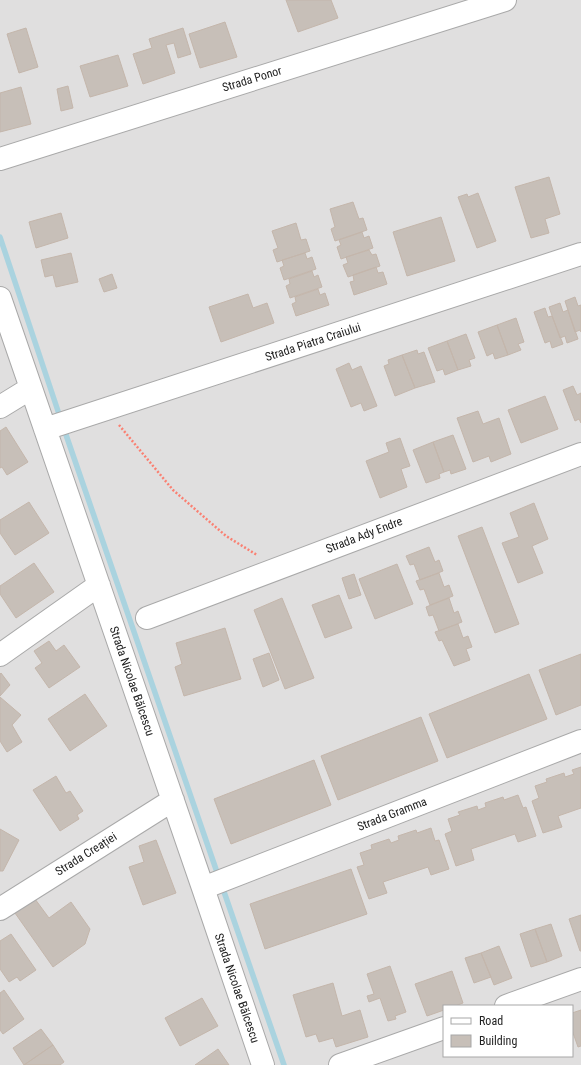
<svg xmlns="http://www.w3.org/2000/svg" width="581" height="1065" font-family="'Roboto Condensed',sans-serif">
<rect width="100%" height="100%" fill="#f2efe9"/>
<path fill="#e0dfdf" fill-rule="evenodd" d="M0,0H581V1065H0ZM444,1006H572V1056H444Z"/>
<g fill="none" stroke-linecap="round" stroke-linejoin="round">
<path stroke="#aad3df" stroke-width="5.5" d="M0,237L61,420
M64,429L219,878
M222,886L284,1065"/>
</g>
<path fill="#c7bfb8" stroke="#c4b6ab" d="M286,0H331L338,18L298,32Z
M225,22L237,57L200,68L189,34Z
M26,28L38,67L19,73L7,34Z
M183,28L191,54L178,58L174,43L166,45L175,73L143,84L133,54L152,48L149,39Z
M118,55L128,86L90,97L80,66Z
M68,86L73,108L61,111L57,89Z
M21,87L31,124L0,132V93Z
M549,177L560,214L545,219L549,233L531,238L515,187Z
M478,193L496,241L477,248L458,197L467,194L468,197Z
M353,202L359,219L363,218L367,230L335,241L331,229L335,227L330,209Z
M61,213L68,238L36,248L29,222Z
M441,217L455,261L407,276L393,232Z
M296,223L301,240L306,239L310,251L277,262L273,250L278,248L272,231Z
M362,232L364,238L369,236L373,248L341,259L337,247L341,245L339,240Z
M369,250L372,255L376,254L380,266L348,277L343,265L348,263L346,257Z
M71,253L78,282L56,287L53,275L45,277L41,260Z
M305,253L307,259L312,257L316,269L284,280L280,268L284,266L282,260Z
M376,267L378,273L383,272L387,284L354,295L350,282L354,281L353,275Z
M312,271L314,277L318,275L322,287L290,298L286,286L290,284L289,279Z
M112,274L117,288L104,292L99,279Z
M318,289L320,295L325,293L329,305L296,316L292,304L296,302L295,297Z
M248,294L253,308L267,303L274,323L221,342L209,307Z
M575,297L578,306L581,305V332L580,330L575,332L565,301Z
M560,303L563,312L568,310L578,339L567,343L565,336L560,338L549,307Z
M545,308L548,317L552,316L563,344L552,348L550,341L545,343L534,312Z
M516,318L524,342L518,344L521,350L508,355L497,325Z
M497,325L508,355L495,359L493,353L487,356L478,332Z
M466,334L475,358L469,360L471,366L458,370L447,341Z
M447,341L458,370L445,375L443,369L437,371L428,348Z
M417,350L418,354L424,352L435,382L415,388L402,355Z
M402,355L415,388L395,396L384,366L389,364L388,360Z
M349,363L352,370L361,366L377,406L364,411L361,403L351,407L336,369Z
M573,386L577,395L581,393V423L579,419L575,421L563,390Z
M545,396L558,429L521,443L508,410Z
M478,411L483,424L499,418L511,454L491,462L489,456L473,462L457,418Z
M6,427L28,462L7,475L2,467L0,468V431Z
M453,435L466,469L451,474L450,470L444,472L433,442Z
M400,438L410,466L401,469L407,487L380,498L366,461L389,452L386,443Z
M433,442L444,472L439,474L440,478L426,483L413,450Z
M29,502L49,533L15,555L0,533V520Z
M534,503L548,539L532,546L543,573L518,583L502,543L519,537L510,513Z
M482,527L519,624L495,633L458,536Z
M429,547L435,562L439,560L443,571L420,580L414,564L410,565L406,556Z
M34,563L54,592L16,618L0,594V586Z
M397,564L413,604L375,619L359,579Z
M439,573L444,587L449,585L453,596L430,605L424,589L420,590L416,581Z
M354,574L361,595L349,599L342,578Z
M339,595L352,628L325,638L312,605Z
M282,598L314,678L285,689L254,610Z
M449,598L454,613L458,611L462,622L439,631L433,615L429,616L426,607Z
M458,624L463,638L468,636L472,647L466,649L470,660L454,666L442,640L439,641L435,632Z
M225,628L241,679L184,696L175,667L182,664L176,643Z
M49,641L56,651L64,645L80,667L49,688L35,668L42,663L34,651Z
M269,653L279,680L263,687L253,659Z
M581,654V705L556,715L539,670Z
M1,673L10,685L0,696V674Z
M529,674L547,719L447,758L429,714Z
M85,694L107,726L70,751L48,719Z
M0,697L21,715L12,725L22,742L7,752L0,741Z
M421,717L438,761L338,800L321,756Z
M314,760L331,805L231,844L214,799Z
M581,767V808L558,816L562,827L543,833L532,801L539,798L535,786L547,782L546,779L564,773L565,777L574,774L572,770Z
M56,776L66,793L70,791L83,811L77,815L79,819L60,831L33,790Z
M518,795L523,808L526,807L536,836L518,842L515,834L471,849L474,860L456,866L445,834L452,831L448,819L460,815L458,812L477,806L478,810L486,807L485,803L503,797L504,800Z
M431,828L435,841L439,840L449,869L431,875L428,867L383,882L387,893L369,899L357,867L364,865L360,853L372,849L371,845L389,839L391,843L399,840L398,836L416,830L417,833Z
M0,829L19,840L3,871H0Z
M156,840L176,893L143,905L129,867L144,862L139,846Z
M351,869L367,914L265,949L250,904Z
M35,899L49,918L71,902L90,929L85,944L53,967L15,913Z
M581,915V951H580L569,919Z
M551,924L562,956L547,962L535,929Z
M535,929L547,962L531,967L520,934Z
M11,934L36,970L20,981L17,977L9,982L0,969V941Z
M499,946L512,978L494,985L481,953Z
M481,953L491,977L474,983L465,958Z
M390,966L406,1012L395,1016L396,1019L388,1021L380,998L369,1002L367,996L374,994L367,974Z
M452,971L463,1003L455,1006H444V1010L427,1016L415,984Z
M333,983L342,1016L360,1010L368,1037L336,1047L333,1038L319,1042L316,1034L306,1037L293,995Z
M4,990L24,1019L3,1034L0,1030V993Z
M202,998L218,1026L180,1046L165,1018Z
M581,1010V1046L578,1047L572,1030V1013Z
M41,1029L53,1045L24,1065L13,1048Z
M53,1045L64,1062L60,1065H24Z
M218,1049L229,1065H195Z"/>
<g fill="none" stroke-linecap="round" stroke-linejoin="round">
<defs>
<path id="minor" d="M0,159L505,0
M0,298L203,888L263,1065
M0,407L31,388
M45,429L581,254
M147,618L581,454
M0,655L99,585
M203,888L581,741
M0,909L173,800
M506,1006L581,979
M340,1065L444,1028"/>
</defs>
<use href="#minor" stroke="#a9a9a9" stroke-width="24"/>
<path stroke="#fa8072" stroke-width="2.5" stroke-dasharray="2 2" stroke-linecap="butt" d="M119,425L173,490L226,536L257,555"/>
<use href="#minor" stroke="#fff" stroke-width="22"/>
</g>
<g text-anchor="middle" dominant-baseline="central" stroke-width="3" stroke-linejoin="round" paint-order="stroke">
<g font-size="12" fill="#222" stroke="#fff">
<text transform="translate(252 79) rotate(-17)">Strada Ponor</text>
<text transform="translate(313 342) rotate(-18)">Strada Piatra Craiului</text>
<text transform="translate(364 535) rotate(-21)">Strada Ady Endre</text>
<text transform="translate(132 681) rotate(71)">Strada Nicolae Bălcescu</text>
<text transform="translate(392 814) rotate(-21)">Strada Gramma</text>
<text transform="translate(86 854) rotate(-32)">Strada Creației</text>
<text transform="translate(237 988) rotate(71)">Strada Nicolae Bălcescu</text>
</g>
</g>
<rect x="443" y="1005" width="130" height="52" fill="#ffffff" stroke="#a7a7a7"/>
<rect x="451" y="1018" width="20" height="6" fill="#ffffff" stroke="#a7a7a7"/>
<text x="479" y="1025" font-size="12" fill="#222222">Road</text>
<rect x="451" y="1035" width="20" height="12" fill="#c7bfb8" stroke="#a7a7a7"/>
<text x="479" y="1045" font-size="12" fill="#222222">Building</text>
</svg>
